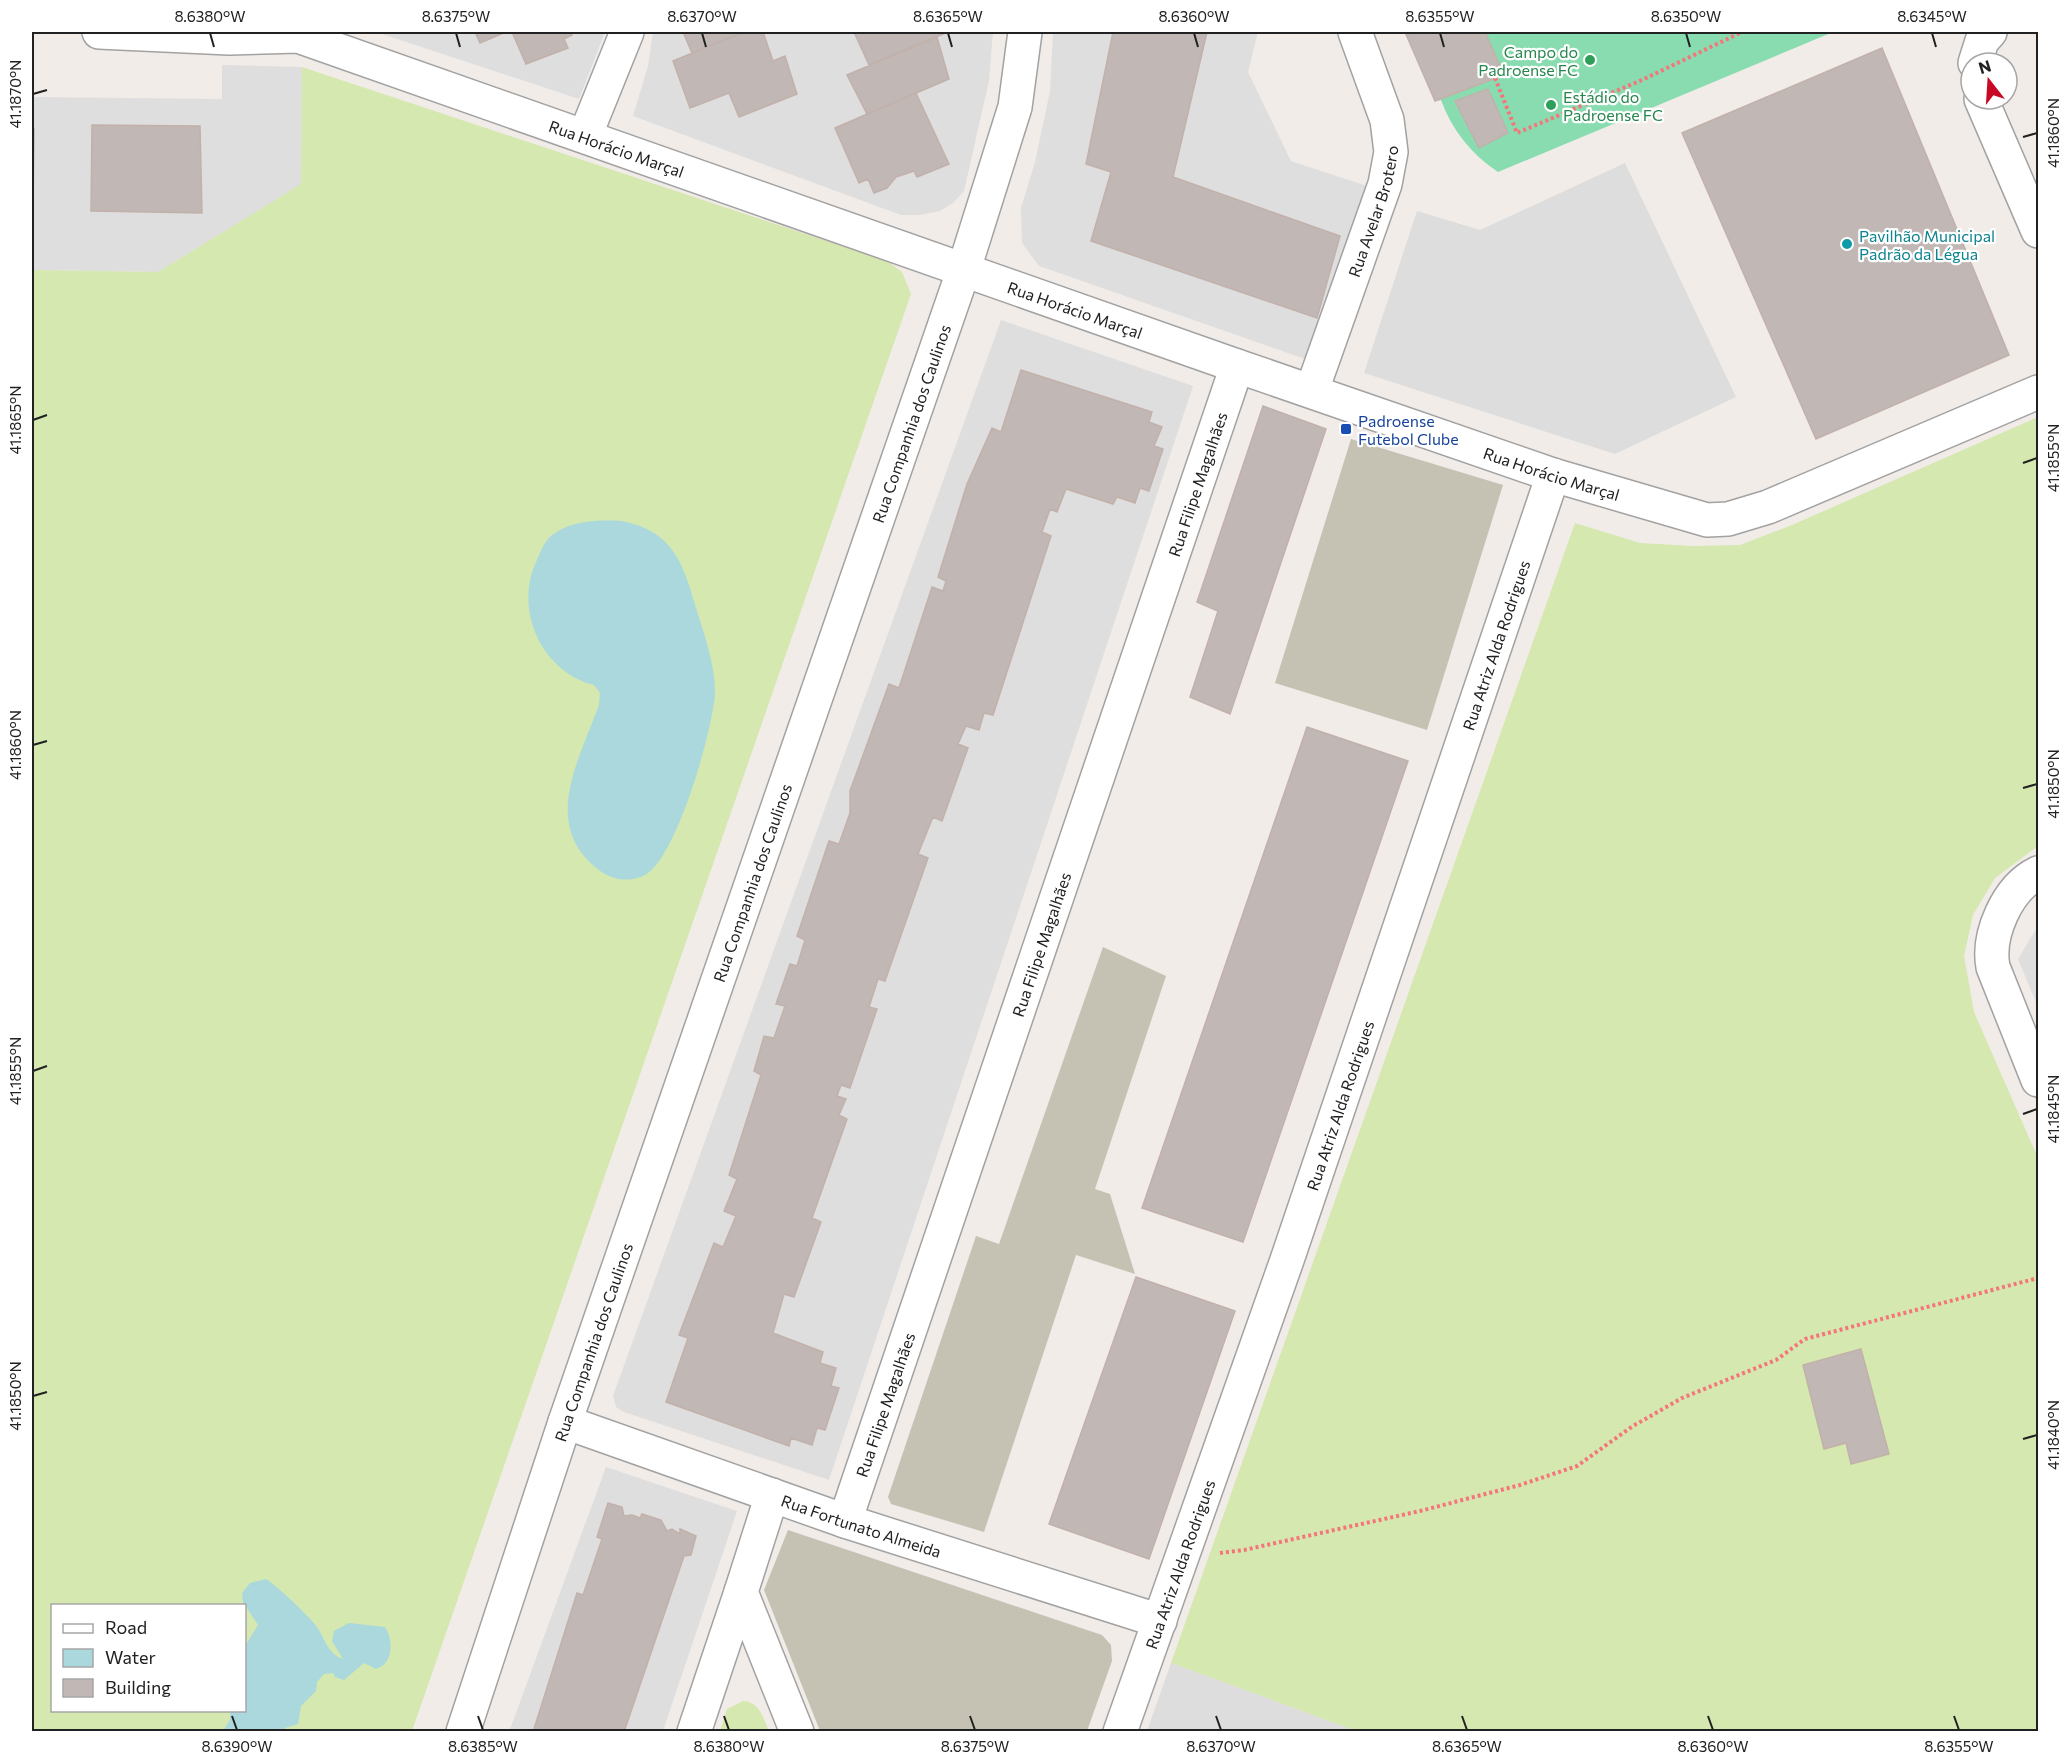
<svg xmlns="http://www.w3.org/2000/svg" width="2070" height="1763" font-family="Commissioner,sans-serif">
<rect width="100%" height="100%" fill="#f1ece8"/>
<path fill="#dfdede" d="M376,32H605L579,99Z
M653,32H993L989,81L964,191L953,203L940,211L920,215H901L633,116L648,66Z
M1053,32H1258L1248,72L1291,161L1367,186L1308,360L1039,266L1022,243L1021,208L1035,162L1050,91Z
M222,65L302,67V184L158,272L32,270V97L222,99Z
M1001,320L1193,386L829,1480L624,1412L616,1407L613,1396Z
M2038,926V1007L2018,959Z
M606,1467L737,1511L663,1731L509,1732Z"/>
<path fill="#c5c2b3" d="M1351,439L1503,485L1427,730L1275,683Z
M1103,947L1166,976L1095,1189L1110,1194L1135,1274L1076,1255L984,1532L891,1504L888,1497L976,1236L999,1244Z
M788,1530L1102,1635L1111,1645L1112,1661L1087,1731H820L764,1590Z"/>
<path fill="#d4e8b0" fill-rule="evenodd" d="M302,67L887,261L902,272L911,294L412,1731L32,1732V270L158,272L301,184ZM52,1606H244V1710H52Z
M2038,417V846L1995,878L1973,915L1964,956L1974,1012L2038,1158V1731H1356L1171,1663L1575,523L1640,543L1693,546L1740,545L1792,525Z
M743,1701C760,1702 763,1718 769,1731H720L727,1709Z"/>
<path fill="#89dcaf" d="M1405,32H1833L1498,172C1471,154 1452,130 1441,100L1435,101Z"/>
<path fill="#ddd" d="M1625,163L1736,397L1615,454L1364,373L1417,211L1480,230Z
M1171,1663L1356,1731H1147Z"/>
<path fill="#aad8dc" d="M622,521C673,531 683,563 696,608C704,634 715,664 715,692C714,726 677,858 645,875C629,883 612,880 599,870C540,826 579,760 599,705L600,693L594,685C541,672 513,608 537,560C541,550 546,538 555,533C574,520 601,520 622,521Z
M266,1579C274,1583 312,1619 317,1627C325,1639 328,1654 343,1659L332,1641L334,1631L349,1623L385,1627C394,1641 393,1664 376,1669L364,1663L344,1680L335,1677L333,1673L324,1674L317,1682L316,1691L301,1706L298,1724L285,1728L286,1731H223L230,1720V1711L244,1710L245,1646L258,1625L243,1602L242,1593L250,1583Z"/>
<path fill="#c1b7b4" stroke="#c2b1aa" stroke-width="1.5" d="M475,32H506L480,43Z
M512,32H570L572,35L564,39L568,48L526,64Z
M683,32H744L692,53Z
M744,32H763L773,61L785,56L797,94L739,117L729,93L690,108L673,61Z
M854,32H948L869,65Z
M1113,32H1207L1173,177L1340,236L1317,318L1091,241L1111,172L1086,164Z
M1405,32H1485L1504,75L1435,101Z
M937,37L949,79L867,114L847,75Z
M1882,48L2009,355L1816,439L1682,133Z
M1488,89L1508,133L1479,148L1455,101Z
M916,93L949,164L917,177L914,171L896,177L887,188L874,193L868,179L859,183L835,128Z
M92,125L200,126L202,213L91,211Z
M32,129H34L33,209H32Z
M1021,370L1152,412L1149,422L1162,427L1154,446L1163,449L1149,491L1140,488L1135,503L1117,497L1113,504L1066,489L1057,512L1050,509L1042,532L1051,536L993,715L984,713L979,730L966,726L958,744L968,748L942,821L933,817L918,854L928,858L885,981L878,979L869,1007L877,1009L850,1088L841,1085L837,1096L846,1099L839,1115L847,1119L812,1218L821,1222L794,1297L784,1294L773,1333L823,1352L820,1363L836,1368L831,1386L839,1388L825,1430L817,1428L812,1445L791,1438L789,1446L666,1402L688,1338L679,1335L714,1243L723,1247L736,1216L724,1211L737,1179L729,1175L761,1075L754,1071L764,1036L774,1038L785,1006L776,1004L790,964L797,966L805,940L797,936L829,841L839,844L850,813V791L889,684L899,688L932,587L943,591L946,581L938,577L967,484L992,428L1001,432Z
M1263,406L1326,429L1230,714L1190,697L1218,611L1197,602Z
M1307,727L1408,761L1243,1242L1142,1208Z
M1136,1277L1235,1311L1149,1559L1049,1524Z
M1861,1349L1889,1454L1851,1464L1846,1443L1824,1449L1803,1365Z
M608,1503L622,1507L624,1516L632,1515L640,1518L642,1514L661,1520L667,1531L672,1529L680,1534V1529L696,1536L691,1555L684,1556L624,1732H533L577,1593L583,1595L602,1539L597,1537Z"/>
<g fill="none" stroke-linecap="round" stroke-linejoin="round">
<defs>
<g id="street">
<path id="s1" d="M99,32L229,38L298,36L1237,366L1553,475L1707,520L1728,519L1768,507L2038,392"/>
<path d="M1975,63L1982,41L1990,32"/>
<path d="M1981,99L2038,231"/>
<path d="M585,136L627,32"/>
<path id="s2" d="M1312,390L1385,184L1391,152L1387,120L1355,32"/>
<path d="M2038,873C2007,888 1987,935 1993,967L2038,1080"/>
<path id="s3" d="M565,1422L845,1521L1160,1621"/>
<path d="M772,1495L741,1592L797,1732"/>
<path id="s4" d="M845,1521L1237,366"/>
<path id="s5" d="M463,1732L565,1422L964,269L1015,107L1025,32"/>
<path d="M694,1732L741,1592"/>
<path id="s6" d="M1120,1732L1287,1260L1553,475"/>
</g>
</defs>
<use href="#street" stroke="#a2a2a2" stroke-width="36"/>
<path stroke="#f5757b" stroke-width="4" stroke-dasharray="3 3" stroke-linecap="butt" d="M1495,78L1517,133L1642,80L1742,32
M1220,1553L1244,1550L1420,1511L1520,1485L1577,1466L1633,1426L1682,1398L1776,1360L1805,1339L2038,1278"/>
<use href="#street" stroke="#fff" stroke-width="33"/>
</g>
<path fill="none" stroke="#212121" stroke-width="2" d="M210,33L214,47M456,33L460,47M702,33L706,47M948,33L952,47M1194,33L1198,47M1440,33L1444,47M1686,33L1690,47M1932,33L1936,47M33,94L47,90M2023,137L2037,133M33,420L47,415M2023,463L2037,458M33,745L47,741M2023,788L2037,784M33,1071L47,1066M2023,1114L2037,1109M33,1396L47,1392M2023,1439L2037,1435M232,1716L237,1730M478,1716L483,1730M724,1716L729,1730M970,1716L975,1730M1216,1716L1221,1730M1462,1716L1467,1730M1708,1716L1713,1730M1954,1716L1959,1730"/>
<g fill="#2e9e5b" stroke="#fff" stroke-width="2">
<circle cx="1590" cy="60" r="6"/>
<circle cx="1551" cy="105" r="6"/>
</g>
<circle fill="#0f9aa8" stroke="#fff" stroke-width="2" cx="1847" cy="244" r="6"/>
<rect fill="#1a4fb4" stroke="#fff" stroke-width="2" x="1340" y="423" width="12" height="12" rx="3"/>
<g text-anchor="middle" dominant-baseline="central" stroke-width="4.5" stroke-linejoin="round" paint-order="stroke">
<g font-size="16" fill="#27864d" stroke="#fff" text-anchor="end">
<text x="1578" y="51">Campo do<tspan x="1578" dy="18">Padroense FC</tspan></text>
<text x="1563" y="96" text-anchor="start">Estádio do<tspan x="1563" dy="18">Padroense FC</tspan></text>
</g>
<g font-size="16" fill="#212121" stroke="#fff">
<text stroke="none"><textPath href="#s1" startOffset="537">Rua Horácio Marçal</textPath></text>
<text stroke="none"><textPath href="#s2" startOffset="189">Rua Avelar Brotero</textPath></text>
<text stroke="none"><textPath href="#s1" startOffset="1023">Rua Horácio Marçal</textPath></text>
<text stroke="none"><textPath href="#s5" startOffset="1383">Rua Companhia dos Caulinos</textPath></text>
<text stroke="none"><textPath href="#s1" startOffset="1527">Rua Horácio Marçal</textPath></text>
<text stroke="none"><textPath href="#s4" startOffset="1095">Rua Filipe Magalhães</textPath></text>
<text stroke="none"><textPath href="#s6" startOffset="1150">Rua Atriz Alda Rodrigues</textPath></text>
<text stroke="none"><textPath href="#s5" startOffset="897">Rua Companhia dos Caulinos</textPath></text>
<text stroke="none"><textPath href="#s4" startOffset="609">Rua Filipe Magalhães</textPath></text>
<text stroke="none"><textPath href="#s6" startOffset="664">Rua Atriz Alda Rodrigues</textPath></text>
<text stroke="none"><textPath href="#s5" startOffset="411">Rua Companhia dos Caulinos</textPath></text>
<text stroke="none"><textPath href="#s4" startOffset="123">Rua Filipe Magalhães</textPath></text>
<text stroke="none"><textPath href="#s3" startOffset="314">Rua Fortunato Almeida</textPath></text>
<text stroke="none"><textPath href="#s6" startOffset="178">Rua Atriz Alda Rodrigues</textPath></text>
</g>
<g font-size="16" fill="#0d838f" stroke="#fff" text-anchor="start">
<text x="1859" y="235">Pavilhão Municipal<tspan x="1859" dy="18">Padrão da Légua</tspan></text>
</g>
<g font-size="16" fill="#164399" stroke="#fff" text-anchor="start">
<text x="1358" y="420">Padroense<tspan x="1358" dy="18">Futebol Clube</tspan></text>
</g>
</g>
<rect width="2070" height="1763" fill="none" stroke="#ffffff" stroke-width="66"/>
<rect x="51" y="1604" width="195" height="108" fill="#ffffff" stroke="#a6a6a6" stroke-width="1.5"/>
<rect x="63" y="1624" width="30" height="9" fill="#ffffff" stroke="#a6a6a6" stroke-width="1.5"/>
<text x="105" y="1634" font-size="18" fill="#212121">Road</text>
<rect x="63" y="1649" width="30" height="18" fill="#aad8dc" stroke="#a6a6a6" stroke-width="1.5"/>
<text x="105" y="1664" font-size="18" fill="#212121">Water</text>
<rect x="63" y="1679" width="30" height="18" fill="#c1b7b4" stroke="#a6a6a6" stroke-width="1.5"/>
<text x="105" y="1694" font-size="18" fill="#212121">Building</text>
<g transform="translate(1989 81) rotate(343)"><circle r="28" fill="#ffffff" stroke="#a6a6a6" stroke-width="1.5"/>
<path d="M0-4.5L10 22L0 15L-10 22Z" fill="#c90825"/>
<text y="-9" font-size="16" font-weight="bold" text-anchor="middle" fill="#212121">N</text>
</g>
<rect x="33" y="33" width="2004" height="1697" fill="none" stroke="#212121" stroke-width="2"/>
<g font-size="15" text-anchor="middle" fill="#212121">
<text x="210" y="22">8.6380°W</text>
<text x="456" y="22">8.6375°W</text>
<text x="702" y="22">8.6370°W</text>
<text x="948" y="22">8.6365°W</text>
<text x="1194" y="22">8.6360°W</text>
<text x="1440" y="22">8.6355°W</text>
<text x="1686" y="22">8.6350°W</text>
<text x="1932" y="22">8.6345°W</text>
<text transform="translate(16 94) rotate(-90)" y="5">41.1870°N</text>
<text transform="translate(2054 133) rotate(-90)" y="5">41.1860°N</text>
<text transform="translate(16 420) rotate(-90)" y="5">41.1865°N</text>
<text transform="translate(2054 458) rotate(-90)" y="5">41.1855°N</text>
<text transform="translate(16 745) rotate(-90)" y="5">41.1860°N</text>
<text transform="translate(2054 784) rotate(-90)" y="5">41.1850°N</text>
<text transform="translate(16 1071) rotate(-90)" y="5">41.1855°N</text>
<text transform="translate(2054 1109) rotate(-90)" y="5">41.1845°N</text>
<text transform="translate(16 1396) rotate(-90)" y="5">41.1850°N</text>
<text transform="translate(2054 1435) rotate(-90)" y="5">41.1840°N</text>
<text x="237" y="1752">8.6390°W</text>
<text x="483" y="1752">8.6385°W</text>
<text x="729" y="1752">8.6380°W</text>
<text x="975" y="1752">8.6375°W</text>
<text x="1221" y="1752">8.6370°W</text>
<text x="1467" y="1752">8.6365°W</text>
<text x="1713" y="1752">8.6360°W</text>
<text x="1959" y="1752">8.6355°W</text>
</g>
</svg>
